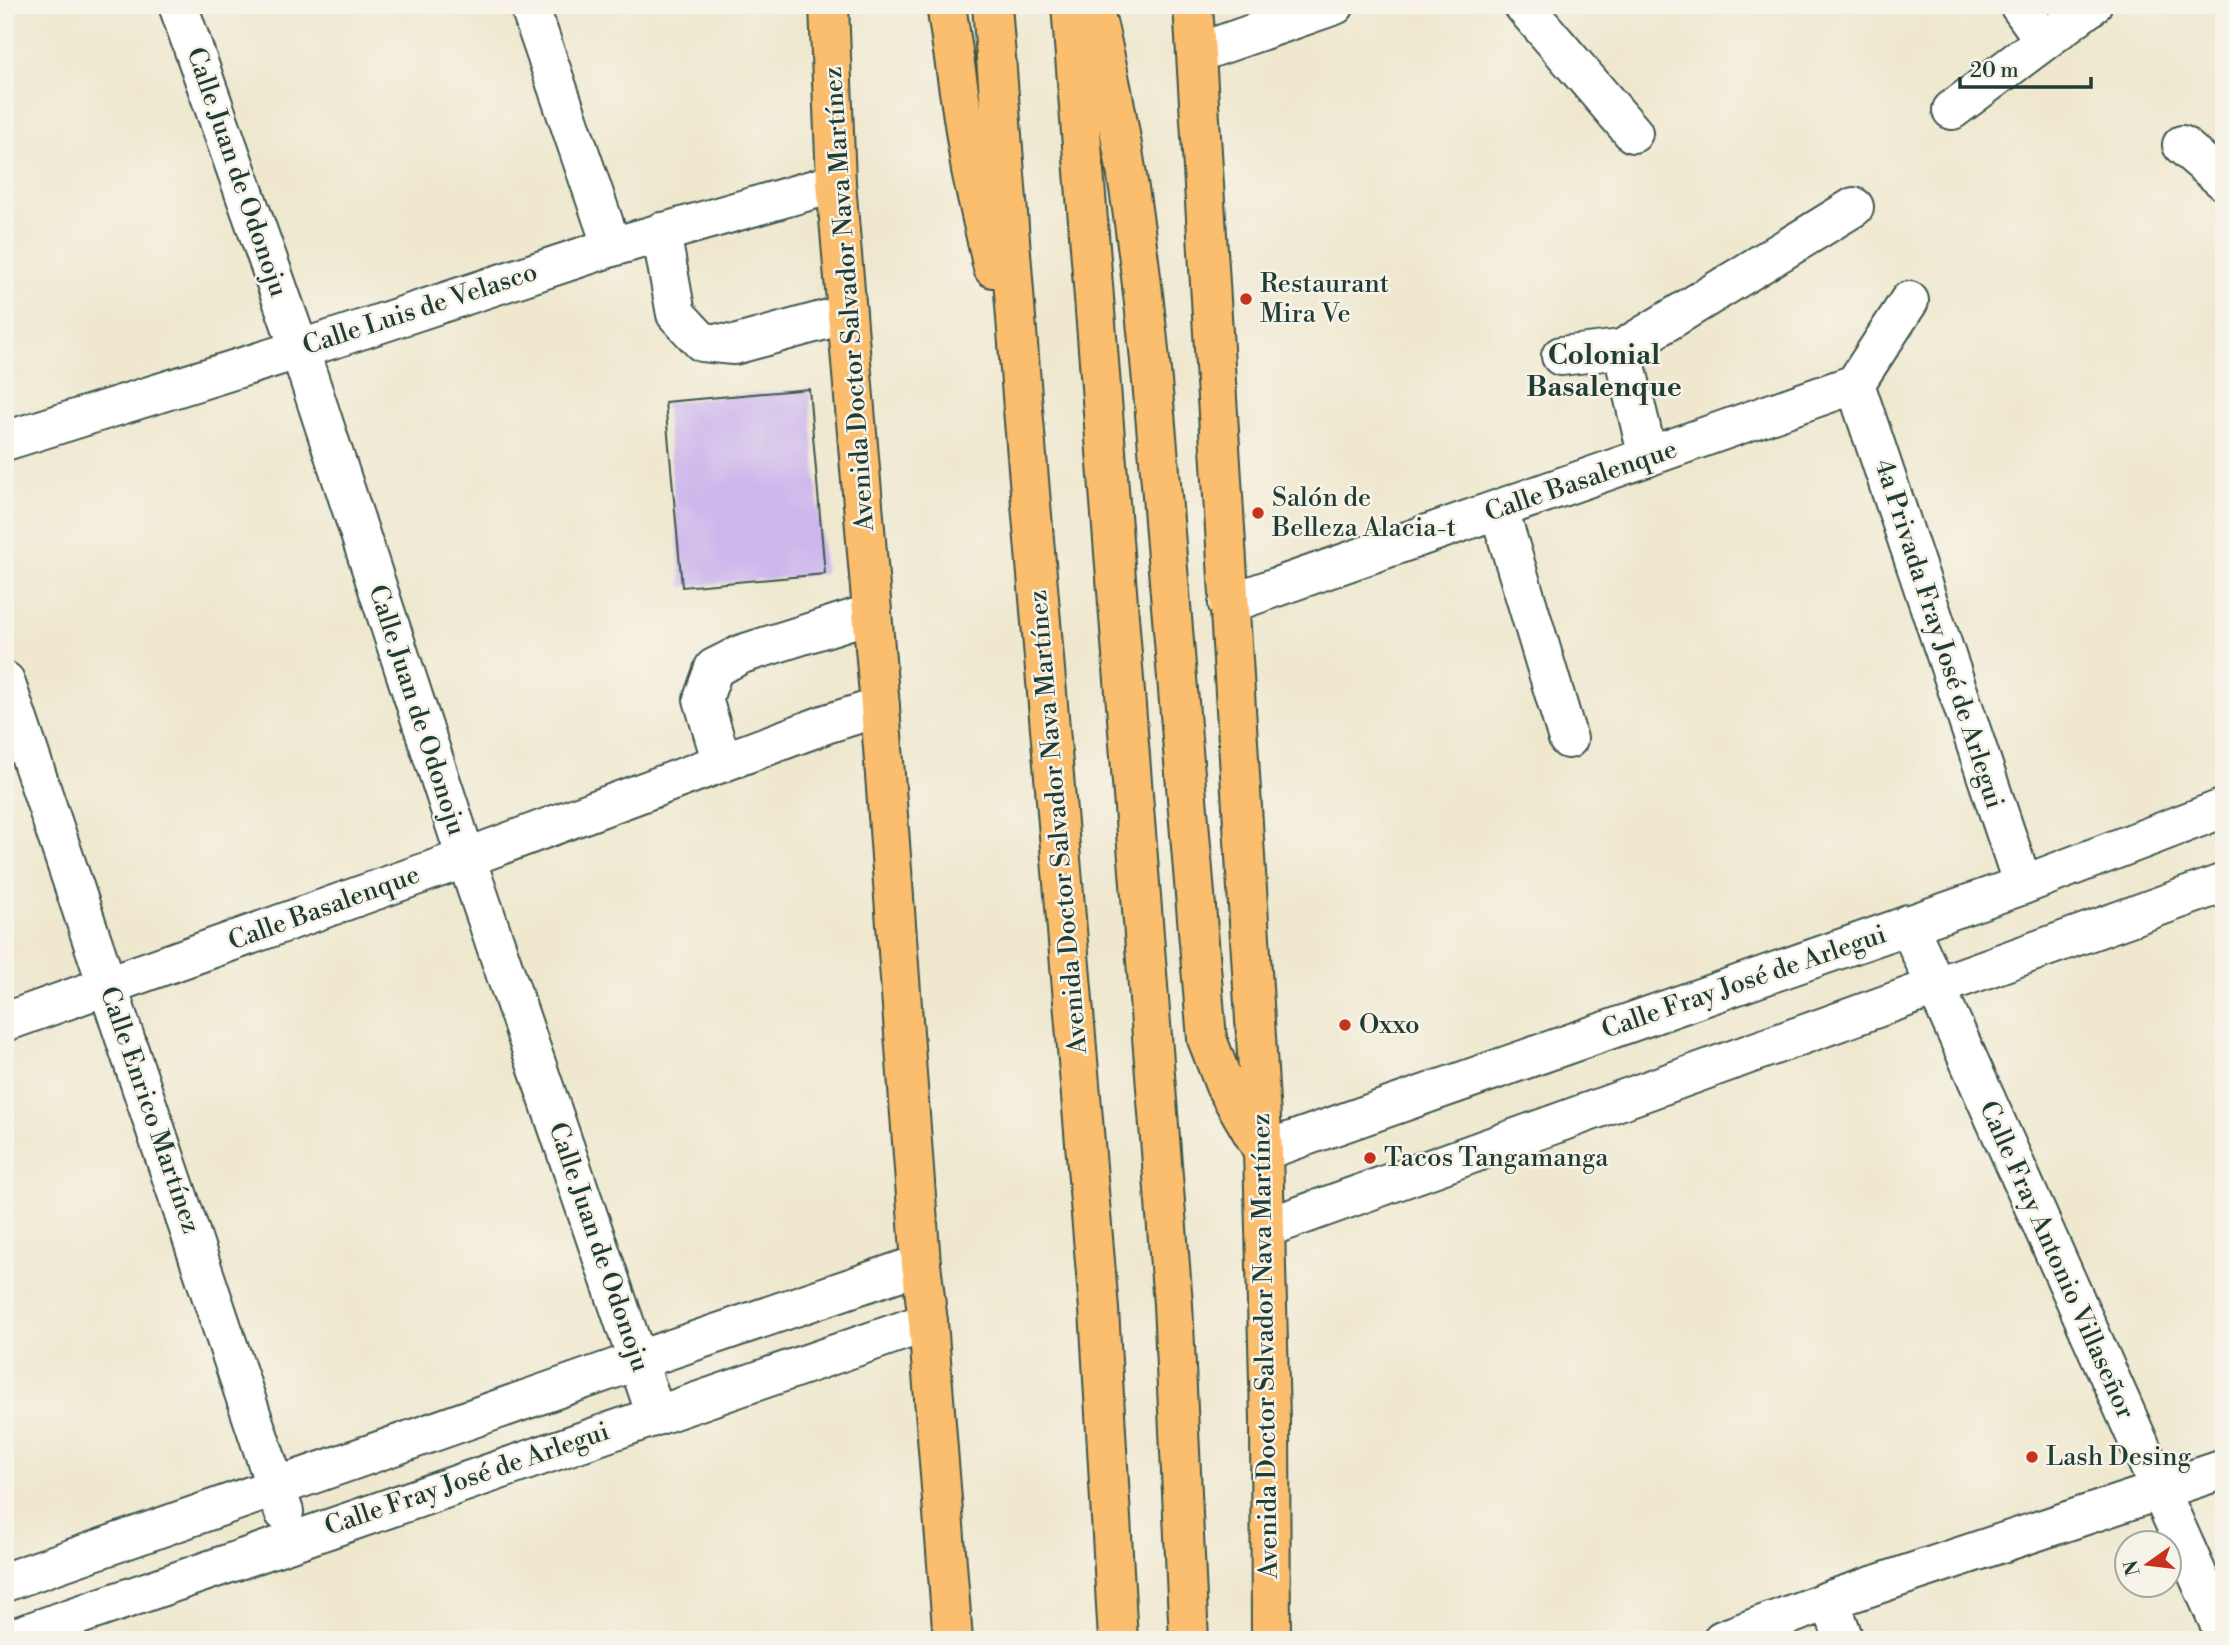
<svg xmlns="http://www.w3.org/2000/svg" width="2229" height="1645" font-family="'Libre Bodoni',serif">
<rect width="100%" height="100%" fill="#f7f3e8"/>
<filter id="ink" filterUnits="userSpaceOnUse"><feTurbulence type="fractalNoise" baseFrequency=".0143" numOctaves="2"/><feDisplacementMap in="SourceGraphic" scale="14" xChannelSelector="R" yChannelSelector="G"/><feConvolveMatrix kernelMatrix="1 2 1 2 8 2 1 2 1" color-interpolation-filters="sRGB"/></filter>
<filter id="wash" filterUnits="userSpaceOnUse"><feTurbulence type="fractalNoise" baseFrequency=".00686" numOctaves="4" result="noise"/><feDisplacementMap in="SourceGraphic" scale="28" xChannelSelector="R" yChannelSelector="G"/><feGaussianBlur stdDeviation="1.57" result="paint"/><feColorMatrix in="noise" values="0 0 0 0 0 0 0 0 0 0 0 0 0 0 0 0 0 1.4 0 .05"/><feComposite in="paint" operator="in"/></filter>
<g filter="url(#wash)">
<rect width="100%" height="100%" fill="#efe8cf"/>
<g id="blocks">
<path fill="#ccb6ec" d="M809,389L825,574L682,587L665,402Z"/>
</g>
</g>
<g filter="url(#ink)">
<use href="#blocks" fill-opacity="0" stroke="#3e574b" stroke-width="2"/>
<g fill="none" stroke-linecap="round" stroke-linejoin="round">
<defs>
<path id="minor" d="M178,5L299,348L466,858L656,1415
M529,5L612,247
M1523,5L1633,133
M2019,5L2044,40
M1197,53L1335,5
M1952,110L2092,5
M2182,145L2224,181
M661,232L676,314L702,342L734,345L847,314
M1622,349L1648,457
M1561,356L1622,349L1854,207
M1855,384L2023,885
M1855,384L1909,301
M5,441L342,336L612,247L836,183
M1499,510L1568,739
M1228,604L1855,384
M5,681L284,1512
M722,763L703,699L714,668L742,654L872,613
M1908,924L2224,1634
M5,1022L466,858L826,724L880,707
M1263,1151L2023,885L2224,808
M1266,1228L2224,883
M5,1582L639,1360L921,1264
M1830,1600L1844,1640
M7,1640L928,1322
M1722,1640L1830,1600L2224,1469"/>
<path id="major" d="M829,5L836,183L880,707L921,1264L928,1322L953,1640
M1193,5L1263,1151L1270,1420L1271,1640"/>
<path id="highway" d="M946,5L971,170L993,268
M992,5L1023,409L1099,1309L1118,1640
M1071,5L1173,1304L1189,1640
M1093,5C1136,178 1151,356 1165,533C1179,702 1193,870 1207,1039L1225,1086L1263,1151"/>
</defs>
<use href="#minor" stroke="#3e574b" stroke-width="42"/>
<use href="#major" stroke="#3e574b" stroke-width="42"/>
<use href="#highway" stroke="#3e574b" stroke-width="42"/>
<use href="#minor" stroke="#fff" stroke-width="38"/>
<use href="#major" stroke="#fbbe6e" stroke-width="38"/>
<use href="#highway" stroke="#fbbe6e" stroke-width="38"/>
</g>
</g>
<g fill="#c8321e" stroke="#f7f3e8" stroke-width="2.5">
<circle cx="1246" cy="299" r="7"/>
<circle cx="1258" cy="513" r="7"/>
<circle cx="1345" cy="1025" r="7"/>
<circle cx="1370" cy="1158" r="7"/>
<circle cx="2032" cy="1457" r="7"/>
</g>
<g text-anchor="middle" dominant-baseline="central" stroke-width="5" stroke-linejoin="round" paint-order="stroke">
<g font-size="26" fill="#1f3d34" stroke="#f7f3e8">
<text transform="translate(237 172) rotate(71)">Calle Juan de Odonoju</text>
<text transform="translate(849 299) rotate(-94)">Avenida Doctor Salvador Nava Martínez</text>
<text transform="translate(420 309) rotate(-18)">Calle Luis de Velasco</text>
<text transform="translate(1581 481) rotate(-19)">Calle Basalenque</text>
<text transform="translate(1939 634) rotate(72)">4a Privada Fray José de Arlegui</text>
<text transform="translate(417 710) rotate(72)">Calle Juan de Odonoju</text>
<text transform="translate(1058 822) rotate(-95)">Avenida Doctor Salvador Nava Martínez</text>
<text transform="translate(324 908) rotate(-20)">Calle Basalenque</text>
<text transform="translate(1744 982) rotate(-19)">Calle Fray José de Arlegui</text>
<text transform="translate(150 1110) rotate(71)">Calle Enrico Martínez</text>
<text transform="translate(599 1247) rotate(71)">Calle Juan de Odonoju</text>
<text transform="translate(2057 1260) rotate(66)">Calle Fray Antonio Villaseñor</text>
<text transform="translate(1265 1346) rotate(-91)">Avenida Doctor Salvador Nava Martínez</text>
<text transform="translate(467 1479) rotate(-19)">Calle Fray José de Arlegui</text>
</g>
<g font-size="26" fill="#1f3d34" stroke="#f7f3e8" text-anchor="start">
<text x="1260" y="284">Restaurant<tspan x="1260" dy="30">Mira Ve</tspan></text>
<text x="1272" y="498">Salón de<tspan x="1272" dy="30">Belleza Alacia-t</tspan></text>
<text x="1359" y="1025">Oxxo</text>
<text x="1384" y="1158">Tacos Tangamanga</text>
<text x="2046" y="1457">Lash Desing</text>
</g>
<g font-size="28" font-weight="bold" fill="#1f3d34" stroke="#f7f3e8">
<text x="1604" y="355">Colonial<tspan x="1604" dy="32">Basalenque</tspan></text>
</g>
</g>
<rect width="2229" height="1645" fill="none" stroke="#f7f3e8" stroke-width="28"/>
<g transform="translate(2148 1564) rotate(256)"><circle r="33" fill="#f7f3e8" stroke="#a1aaa0" stroke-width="2"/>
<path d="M0-5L12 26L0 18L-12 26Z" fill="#c8321e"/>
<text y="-10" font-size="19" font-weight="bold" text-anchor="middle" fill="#1f3d34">N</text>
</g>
<path d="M1960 77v10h131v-10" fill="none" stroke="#1f3d34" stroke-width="3.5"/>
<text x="1970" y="77" font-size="21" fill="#1f3d34" stroke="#f7f3e8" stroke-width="5" paint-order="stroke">20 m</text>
</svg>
